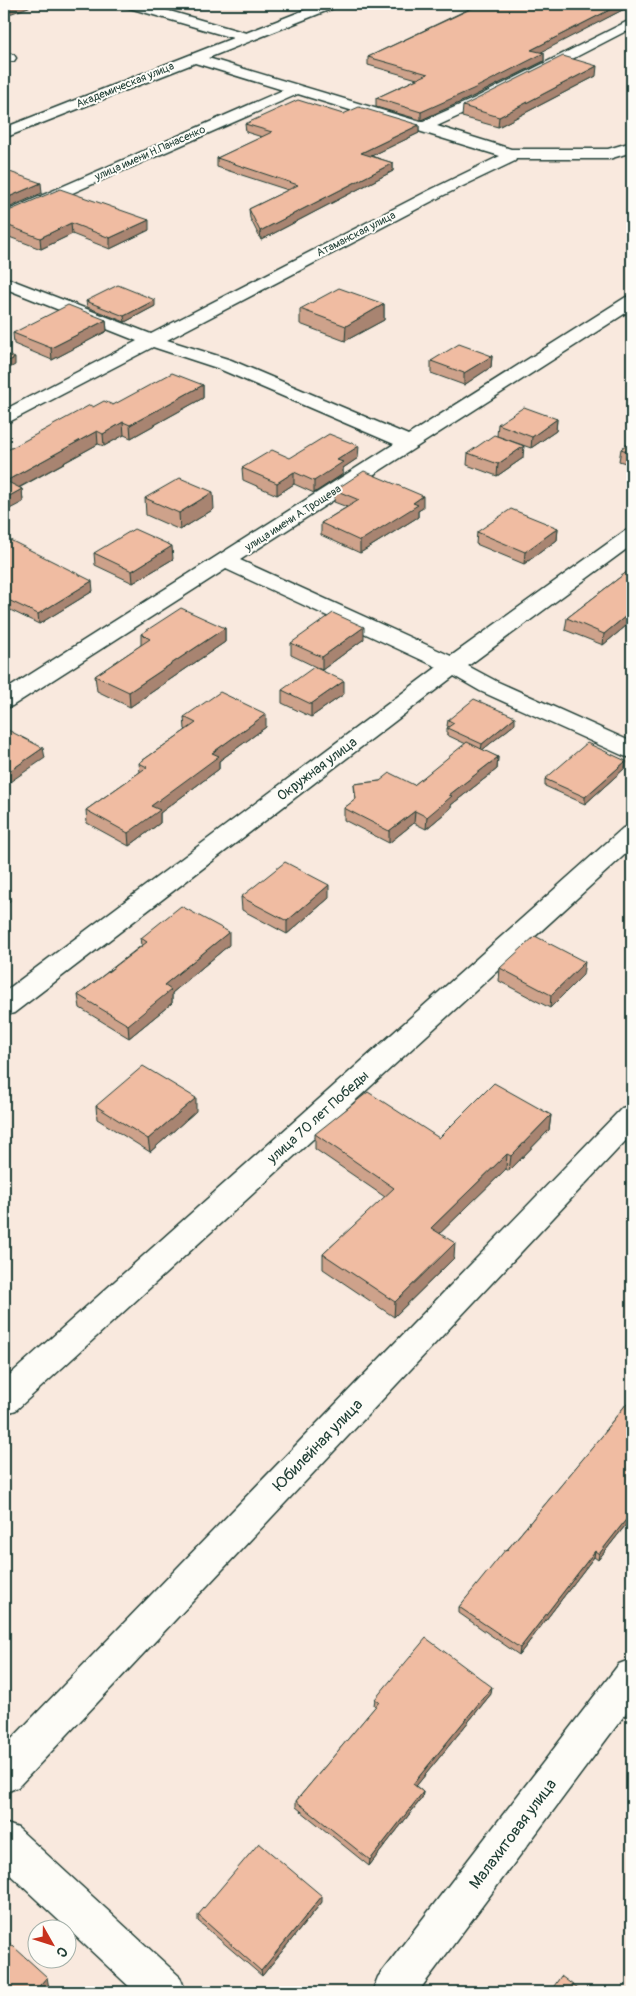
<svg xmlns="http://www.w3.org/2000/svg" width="636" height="1996" font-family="Pangolin,sans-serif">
<rect width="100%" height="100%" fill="#f9e9de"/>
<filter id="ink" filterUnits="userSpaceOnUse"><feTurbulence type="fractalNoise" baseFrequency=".02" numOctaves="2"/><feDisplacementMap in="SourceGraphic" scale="10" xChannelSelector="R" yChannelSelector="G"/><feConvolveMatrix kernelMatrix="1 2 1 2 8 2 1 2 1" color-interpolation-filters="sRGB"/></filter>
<g filter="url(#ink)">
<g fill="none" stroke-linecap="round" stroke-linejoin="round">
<defs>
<path id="minor" d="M124,4H145L246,33L320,4H338L336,7L208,58L421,122L473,99L632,19V28L483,105L437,126L511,149H608L632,142V152L609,159H516L515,161L442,196L167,340L231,360L408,435L626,297L632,296V309L240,560L451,656L625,531L632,529V545L468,666L496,681L632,742V758L624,756L480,691L454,676L14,1013L4,1016V992L437,667L226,569L12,706L4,708V691L394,444L217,368L153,347L11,421L4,423V410L137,341L4,288V277L151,334L430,190L500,156L298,94L4,223V212L283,90L195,63L4,138V128L233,38L126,7Z
M4,52L14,55L16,58L14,61H4Z
M632,826V848L16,1410L4,1414V1380L623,828Z
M632,1105V1134L18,1787L4,1793V1747L622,1108Z
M632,1659V1705L418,1992H372L378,1977L619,1664Z
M4,1823L18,1828L180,1977L186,1992H135L4,1869Z"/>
</defs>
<use href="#minor" stroke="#1f3d34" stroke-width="3"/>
<use href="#minor" fill="#fdfcf7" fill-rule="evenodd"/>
</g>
<path fill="#cea28b" stroke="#1f3d34" d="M476,4H632V5L540,52L544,53V61L472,97L421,120L376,107V98L417,79L368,65V57L475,6Z
M596,76L498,127L462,117L463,106Z
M343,114L419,125V133L371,156L393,163V171L261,240L250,218L249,209L288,190L217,167V158L262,137L246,132L245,124Z
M4,213L149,230L110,249L72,234L41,249L4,235Z
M86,301L155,306L125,322L87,307Z
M384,304V320L345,341L300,324V309Z
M106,320L107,331L52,360L14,344L13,333Z
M492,356L491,367L464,385L431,373V361Z
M203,385V398L131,438L124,435L104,446L98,444L19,488L22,489L23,502L4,452L93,407L113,405Z
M557,419L556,431L531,448L497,436L498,424Z
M632,440V465L619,461L621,449Z
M468,453L523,458L497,476L467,465Z
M358,458L343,468V474L314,493L294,484L277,495L243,480L242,468Z
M335,490L423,508L418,511V517L360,553L321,535V523L347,507L334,502Z
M145,498L214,509L180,530L146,515Z
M558,528L557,540L524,564L476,544L477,532Z
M4,537L93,591L39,624L4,607Z
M94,553L173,559L133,583L95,565Z
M632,568V621L603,645L565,630L567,618Z
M225,628V642L130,707L97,691L95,676L141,645V634Z
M364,639L322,670L291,655V643Z
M282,690L344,694L311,717L282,703Z
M184,717L266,727L219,761V769L160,813V823L129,846L87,823L86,810L140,772L139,763L186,730L185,729Z
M448,720L515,724L482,750L498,757L497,769L451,805V808L426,829L414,823L389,843L344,820V808L355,800L354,784L380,781L414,785L466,744L447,735V728L449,727L447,726Z
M626,761L625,768L585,804L545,786V779Z
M241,897L329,898L287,934L242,910Z
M141,938L229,945L172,993V1003L129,1038L80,1008L78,995L142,945Z
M500,968L583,975L550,1008L499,981Z
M96,1106L196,1111L150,1152L97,1119Z
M551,1115L549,1130L509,1171L506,1169L440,1233L454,1258L394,1317L323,1269V1254L385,1197L315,1149V1134L439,1138Z
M632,1397V1517L598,1560L594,1557L519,1655L459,1613V1607L605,1433L606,1429Z
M491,1694L416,1786L423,1792L422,1798L369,1866L296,1807V1801L376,1706L374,1705L375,1699Z
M322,1902L262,1976L198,1921V1915Z"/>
<path fill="#a88471" stroke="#1f3d34" d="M17,4H37L4,16V8Z
M621,4H632V5L530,58L531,50Z
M544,53V61L472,97L421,120V112Z
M597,66L596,76L498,127L499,117Z
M419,125V133L361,161V153Z
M393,163V171L261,240L260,231Z
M41,183L42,193L4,210V199Z
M149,220V230L110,249V238Z
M71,223L72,234L41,249L40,238Z
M155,300V306L125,322L124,316Z
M384,304V320L345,341L346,326Z
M106,320L107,331L52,360L51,348Z
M492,356L491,367L464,385V373Z
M15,358V365L4,371V363Z
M203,385V398L131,438L130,425Z
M557,419L556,431L531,448L532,437Z
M123,422L124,435L104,446L103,434Z
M97,431L98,444L7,494L6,481Z
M359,446L358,458L343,468V474L314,493V481L337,460Z
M524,446L523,458L497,476L498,464Z
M294,472V484L277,495V483Z
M22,489L23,502L4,512V499Z
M213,492L214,509L180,530L179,513Z
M423,496V508L418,511V517L360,553V541Z
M558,528L557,540L524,564L525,552Z
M172,546L173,559L133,583L132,571Z
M92,581L93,591L39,624L38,614Z
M632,611V621L603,645L604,634Z
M364,627V639L322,670V657Z
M225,628V642L130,707L129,692Z
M344,681V694L311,717V704Z
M266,714V727L219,761V769L160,813V823L129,846L128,833L151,806L212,753Z
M515,717V724L481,751L482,744Z
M43,748L45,758L4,786V775Z
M498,757L497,769L451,805V808L426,829L427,817L449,795Z
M626,761L625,768L585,804V797Z
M415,811L414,823L389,843V831Z
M329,885V898L287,934V921Z
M8,888L10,901L4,906V891Z
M229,932V945L172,993V1003L129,1038L128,1025L164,985Z
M585,962L583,975L550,1008L551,995Z
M196,1098V1111L150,1152L148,1139Z
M551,1115L549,1130L509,1171L511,1156Z
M507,1154L506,1169L430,1243L431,1228Z
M455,1243L454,1258L394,1317L395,1302Z
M632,1512V1517L598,1560L599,1554Z
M595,1551L594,1557L519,1655L520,1648Z
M492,1687L491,1694L413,1790V1784Z
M423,1792L422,1798L369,1866L370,1860Z
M322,1896V1902L262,1976L261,1971Z
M47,1977L49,1988L45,1992H34Z"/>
<path fill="#f0bca2" stroke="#1f3d34" d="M4,4H17L4,8Z
M481,4H621L531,50L544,53L473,89L421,112L376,98L428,74L368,57Z
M563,56L597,66L499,117L463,106Z
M298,100L343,114L359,107L419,125L361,153L393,163L260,231L249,209L298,185L217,158L272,132L245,124Z
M7,171L41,183L4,199V173Z
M60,189L149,220L110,238L71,223L40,238L4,224V213Z
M118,285L155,300L124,316L86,301Z
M339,288L384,304L346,326L300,309Z
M68,305L106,320L51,348L13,333Z
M459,344L492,356L464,373L431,361Z
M4,353L15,358L4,363Z
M172,373L203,385L130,425L123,422L103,434L97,431L6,481L22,489L4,499V452L90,405L93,407L104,401L113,405Z
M524,407L557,419L532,437L498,424Z
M329,434L359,446L337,460L343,462L314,481L294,472L277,483L242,468L272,450L290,458Z
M494,435L524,446L498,464L468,453Z
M632,440V453L621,449Z
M364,471L423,496L413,503L418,505L360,541L321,523L359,500L335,490Z
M180,478L213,492L179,513L145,498Z
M511,509L558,528L525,552L477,532Z
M134,529L172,546L132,571L94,553Z
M4,537L92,581L38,614L4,598V593L6,591L4,590Z
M632,568V611L604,634L567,618Z
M181,608L225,628L129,692L95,676L150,639L141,634Z
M333,613L364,627L322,657L291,643Z
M314,667L344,681L311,704L282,690Z
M220,692L266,714L212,753L219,756L151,806L160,810L128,833L86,810L147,767L139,763L196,723L184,717Z
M474,699L515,717L482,744L447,728L454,723L448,720Z
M6,729L43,748L4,775V730Z
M467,742L498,757L449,795L452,796L427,817L415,811L389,831L344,808L356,799L354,784L380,781L390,773L414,785Z
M587,743L626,761L585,797L545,779Z
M285,862L329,885L287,921L241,897Z
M4,886L8,888L4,891Z
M181,906L229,932L164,985L171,990L128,1025L78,995L147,942L141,938Z
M535,936L585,962L551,995L500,968Z
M143,1066L196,1098L148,1139L96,1106Z
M494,1083L551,1115L511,1156L507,1154L431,1228L455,1243L395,1302L323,1254L394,1188L315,1134L368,1092L439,1138Z
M632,1397V1512L599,1554L595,1551L520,1648L459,1607L506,1549L507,1550L607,1430L606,1429Z
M426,1638L492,1687L413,1784L423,1792L370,1860L296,1801L379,1702L375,1699Z
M259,1843L322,1896L261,1971L198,1915Z
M4,1938L47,1977L34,1992H4Z
M561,1976L582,1992H550Z"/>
</g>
<g text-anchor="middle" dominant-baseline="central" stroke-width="4" stroke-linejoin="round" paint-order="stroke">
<g font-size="11" fill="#1f3d34" stroke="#fdfcf7">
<text transform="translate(125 85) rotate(-22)">Академическая улица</text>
<text transform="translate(150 153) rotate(-24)">улица имени Н.Панасенко</text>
<text transform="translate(356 234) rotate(-27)">Атаманская улица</text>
<text transform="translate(293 518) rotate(-33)">улица имени А.Трощева</text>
</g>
<g font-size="14" fill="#1f3d34" stroke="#fdfcf7">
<text transform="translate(317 769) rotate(-37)">Окружная улица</text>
<text transform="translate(318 1117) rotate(-42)">улица 70 лет Победы</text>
</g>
<g font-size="16" fill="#1f3d34" stroke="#fdfcf7">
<text transform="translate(318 1445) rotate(-46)">Юбилейная улица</text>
<text transform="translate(513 1834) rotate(-53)">Малахитовая улица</text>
</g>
</g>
<rect width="636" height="1996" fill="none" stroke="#fdfcf7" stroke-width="20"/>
<rect x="10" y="10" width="616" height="1976" fill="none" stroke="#1f3d34" stroke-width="2" filter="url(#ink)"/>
<g transform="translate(52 1944) rotate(129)"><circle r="24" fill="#fdfcf7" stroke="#a4b0a9"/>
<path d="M0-4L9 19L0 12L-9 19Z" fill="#c8321e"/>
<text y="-8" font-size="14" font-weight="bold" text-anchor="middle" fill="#1f3d34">С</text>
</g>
</svg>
